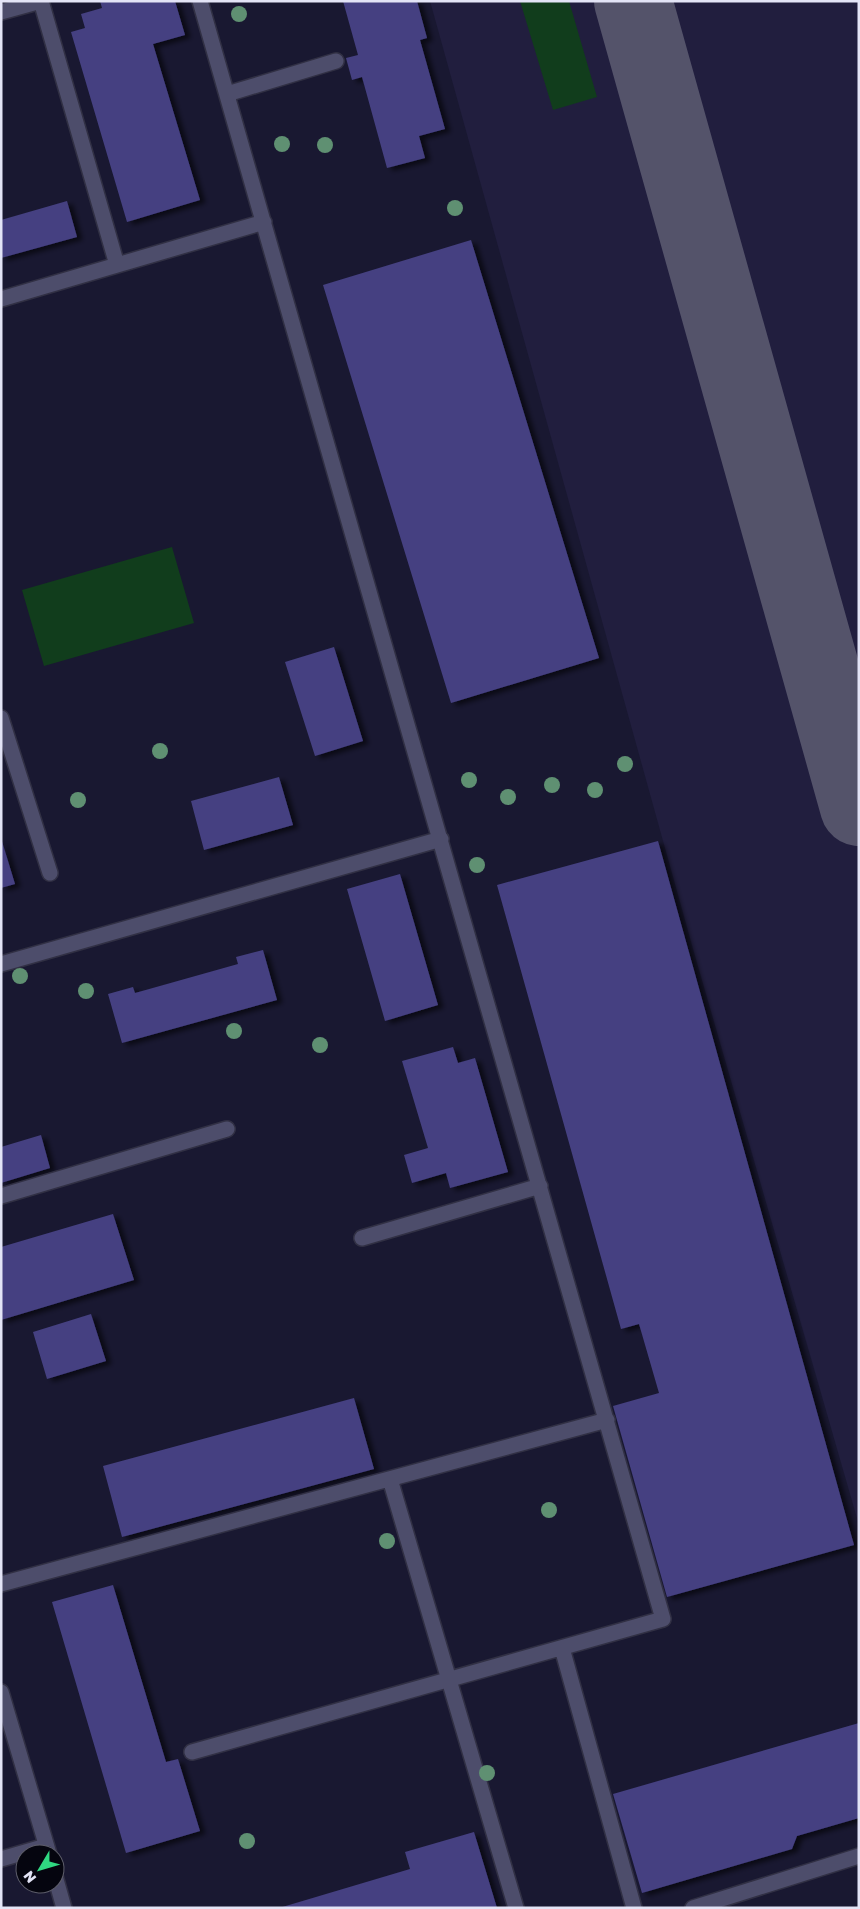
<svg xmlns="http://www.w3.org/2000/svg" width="860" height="1909" font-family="'Golos Text',sans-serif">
<defs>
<filter id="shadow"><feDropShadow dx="5.5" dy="3" stdDeviation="2.5" flood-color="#0009"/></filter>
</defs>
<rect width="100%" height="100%" fill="#191831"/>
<path fill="#211e3e" d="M430,1H859V1525L693,949Z"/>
<path fill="#113d1c" d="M520,1H569L597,97L553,110Z
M172,547L194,623L44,666L22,590Z"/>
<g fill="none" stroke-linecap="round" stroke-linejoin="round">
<path stroke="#54536a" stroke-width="78" d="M633,1L859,807"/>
</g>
<path fill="#454081" filter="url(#shadow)" d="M100,1H175L185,35L153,44L200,200L127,222L71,32L85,28L81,14L102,8Z
M343,1H417L427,38L420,40L445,129L419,136L425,158L387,168L362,77L352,80L346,58L358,55Z
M67,201L77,237L1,258V220Z
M471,240L599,658L451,703L323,285Z
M334,647L363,741L315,756L285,662Z
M279,777L293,825L204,850L191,801Z
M1,838L15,884L1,888Z
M658,841L854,1545L667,1597L613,1406L659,1393L639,1324L621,1329L497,885Z
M400,874L438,1005L385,1021L347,889Z
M263,950L277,1000L122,1043L108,994L133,987L135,993L238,964L236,957Z
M453,1047L458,1063L475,1058L508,1172L450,1188L446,1173L412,1183L404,1155L428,1148L402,1061Z
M41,1135L50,1168L1,1183V1147Z
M113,1214L134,1280L1,1320V1247Z
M91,1314L106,1361L47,1379L33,1332Z
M354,1398L374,1469L122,1537L103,1466Z
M113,1585L166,1762L178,1759L200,1831L126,1853L52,1602Z
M859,1723V1818L797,1836L792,1849L642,1893L613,1794Z
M474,1832L497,1908H279L410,1869L405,1852Z"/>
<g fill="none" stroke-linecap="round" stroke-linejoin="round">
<defs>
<path id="service" d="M1,12L41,1L117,265
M227,94L336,61
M1,299L264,222
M1,718L50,873
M1,964L441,839
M1,1196L227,1129
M362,1238L540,1186
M390,1479L516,1908
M1,1584L607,1420
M562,1648L634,1908
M1,1692L49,1854
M192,1752L663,1619L200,1
M1,1859L46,1846
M55,1876L64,1908
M693,1908L859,1856"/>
</defs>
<use href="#service" stroke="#313044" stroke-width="18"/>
<use href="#service" stroke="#4d4d6b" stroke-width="15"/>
</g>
<g fill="#5f9072">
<circle cx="239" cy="14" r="8"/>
<circle cx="282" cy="144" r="8"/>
<circle cx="325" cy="145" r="8"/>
<circle cx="455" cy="208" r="8"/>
<circle cx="160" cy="751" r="8"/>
<circle cx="625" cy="764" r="8"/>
<circle cx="469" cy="780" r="8"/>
<circle cx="552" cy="785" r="8"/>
<circle cx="595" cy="790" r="8"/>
<circle cx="508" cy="797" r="8"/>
<circle cx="78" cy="800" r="8"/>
<circle cx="477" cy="865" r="8"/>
<circle cx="20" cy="976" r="8"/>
<circle cx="86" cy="991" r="8"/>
<circle cx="234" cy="1031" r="8"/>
<circle cx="320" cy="1045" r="8"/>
<circle cx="549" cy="1510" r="8"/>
<circle cx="387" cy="1541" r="8"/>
<circle cx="487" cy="1773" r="8"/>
<circle cx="247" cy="1841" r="8"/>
</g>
<rect width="860" height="1909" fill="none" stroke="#e3e4f6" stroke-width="5"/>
<g transform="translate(40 1869) rotate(232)"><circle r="24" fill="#05050f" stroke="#5e5e6b"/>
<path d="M0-4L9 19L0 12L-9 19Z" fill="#30d882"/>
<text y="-8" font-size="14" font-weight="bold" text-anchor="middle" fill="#e3e4f6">N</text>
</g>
</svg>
